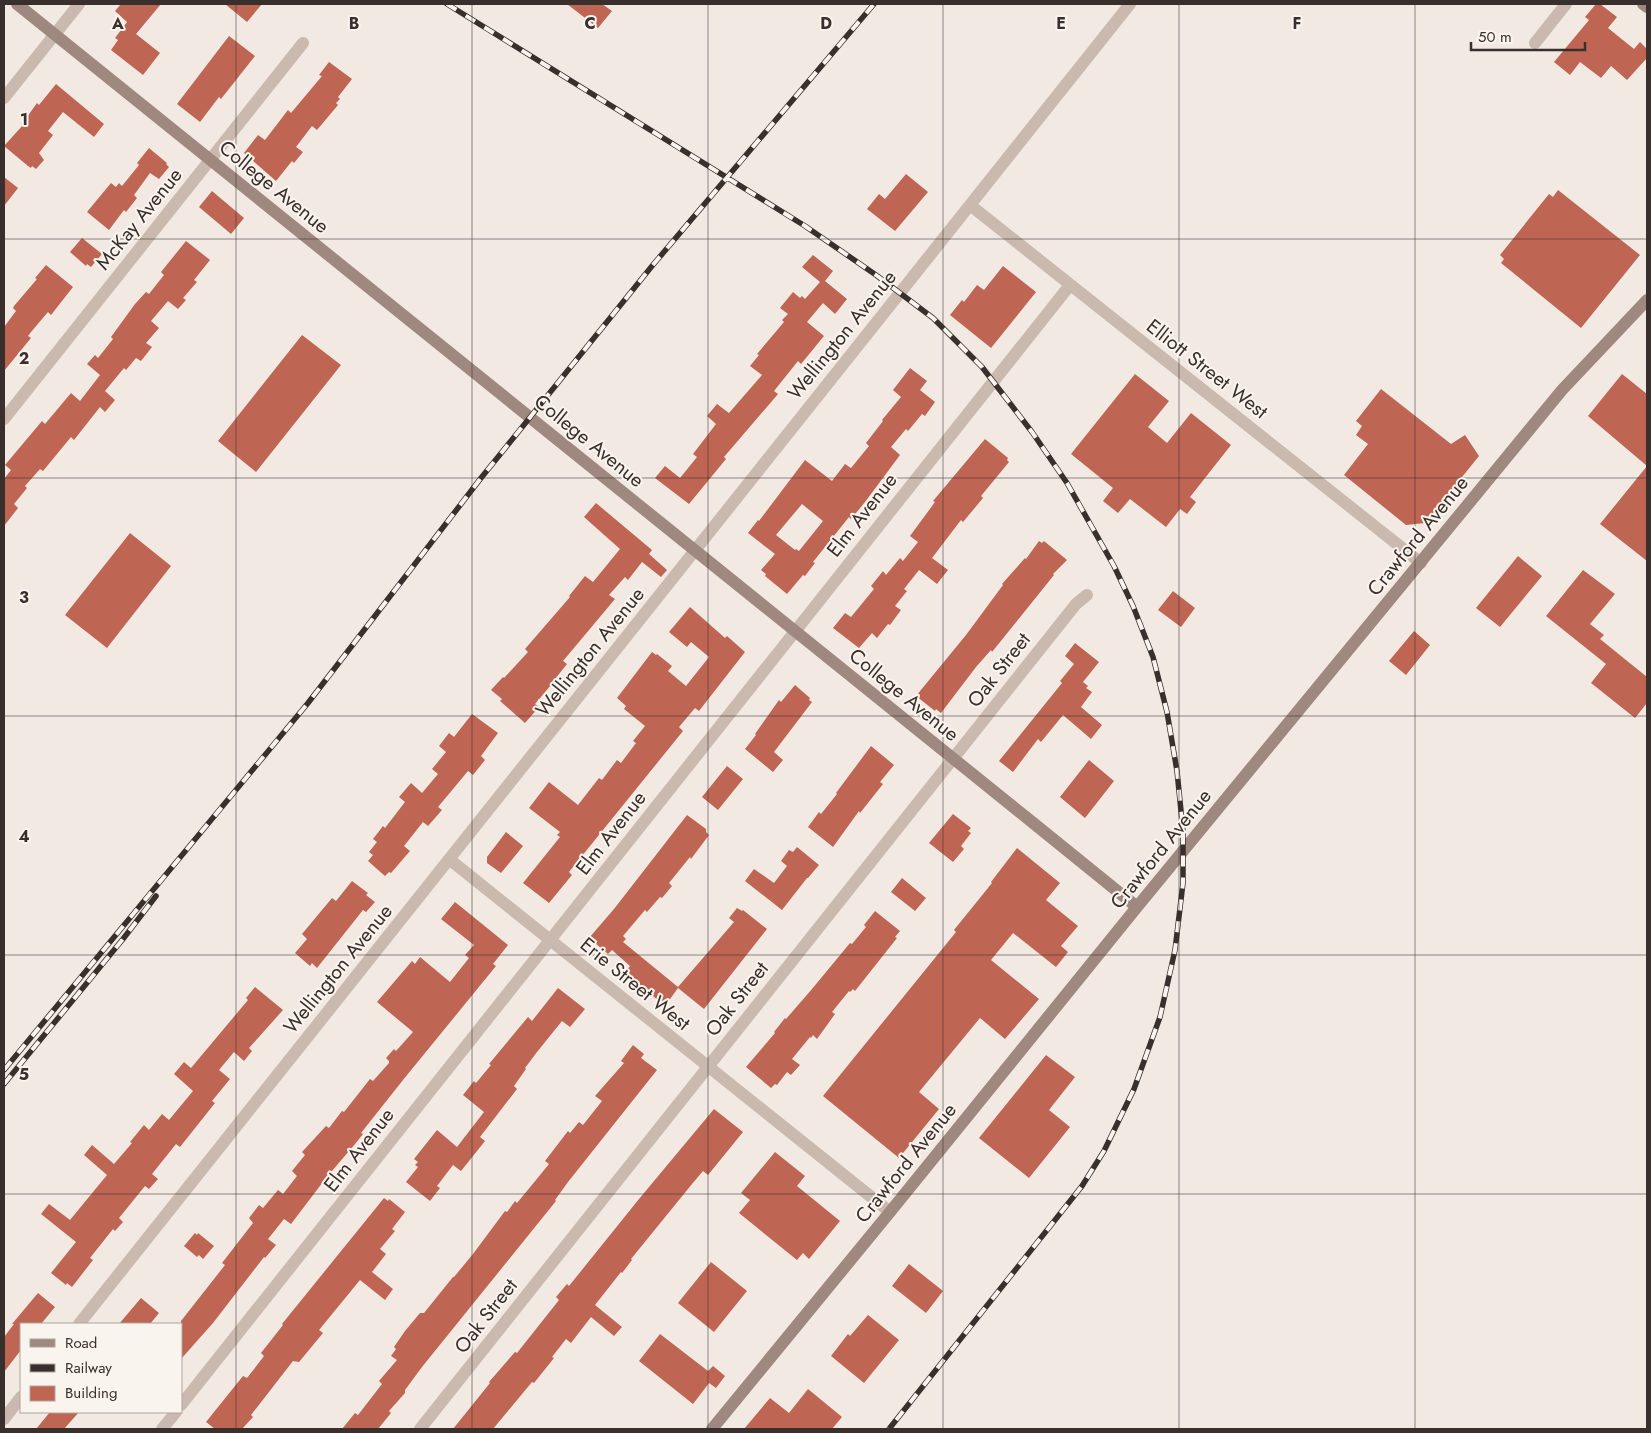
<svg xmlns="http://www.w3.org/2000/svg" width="1651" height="1433" font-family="Jost,sans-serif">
<rect width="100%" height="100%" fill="#f2e9e2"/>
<path fill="#be6554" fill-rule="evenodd" d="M121,4H161L136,34L160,53L143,75L111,50L118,40L115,38L127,22L115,11Z
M225,4H262L247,22Z
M567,4H602L612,11L598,28Z
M1596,4H1600L1617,17L1608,28L1634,49L1640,42L1647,49V58L1627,80L1611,66L1601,78L1580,62L1570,75L1554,62L1589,20L1585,17Z
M229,36L255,56L221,99L219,97L200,122L177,104Z
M329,62L352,79L338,97L340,99L336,103L338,105L317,130L312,126L296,147L303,152L294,163L292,161L276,181L244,153L258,135L265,140L288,110L291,113L322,76L319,75Z
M56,84L104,124L94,137L63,112L48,131L53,135L39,153L44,160L36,169L32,166L31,168L28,166L4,146L23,125L22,124L37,103L39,105Z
M149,148L167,163L166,164L169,167L159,179L150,173L134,195L137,198L126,212L124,210L109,230L87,212L111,183L116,187L119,183L122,186L139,165L137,163Z
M906,174L928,192L895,231L867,209L879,194L885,199Z
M4,177L18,188L4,206Z
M1558,190L1640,255L1581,328L1501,263L1504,259L1500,255L1549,194L1553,197Z
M212,191L244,218L231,234L199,207Z
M82,238L102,254L91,267L87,264L86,266L70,252Z
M186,241L210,260L194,280L197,282L183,298L186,300L178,309L168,301L151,321L159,328L146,343L152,347L141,361L136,358L126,370L124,368L105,391L115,400L105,412L100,407L74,440L71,437L43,471L40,469L25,486L27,488L14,504L18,508L4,526V479L11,470L5,465L42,421L45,424L71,393L80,401L100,375L87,364L95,355L98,358L113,339L111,337L135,304L146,292L149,294L164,275L161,272Z
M813,255L833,271L825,281L847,299L835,314L823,303L807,322L824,336L801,364L798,361L774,391L778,394L724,457L726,459L689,504L655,478L665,466L680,478L697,457L693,454L716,424L707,416L717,404L729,413L762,375L750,366L759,355L757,354L784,322L782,320L788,314L780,308L793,292L800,298L802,296L805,299L820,282L802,267Z
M46,265L73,287L51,315L48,312L31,332L28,336L31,338L4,371V327L16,311L13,308L14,306L37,279L35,278Z
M1003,266L1036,292L991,348L950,315L962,300L964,302L977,285L984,290Z
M302,335L341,365L256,472L218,441Z
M910,368L927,381L920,390L935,402L925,416L922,414L908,431L906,429L891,447L900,455L865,502L851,519L849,517L813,562L815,563L805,576L803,575L787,594L765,576L766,574L761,570L775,554L748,533L758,520L759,521L805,460L832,481L845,464L851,468L869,446L866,443L883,421L882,420L901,397L893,390ZM802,504L823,521L799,551L796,549L795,550L776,535Z
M1135,374L1169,401L1148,427L1167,443L1191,413L1231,445L1190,497L1196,502L1187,514L1180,509L1166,527L1130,499L1118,513L1103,501L1113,488L1071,454Z
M1622,374L1647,394V561L1600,524L1647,466L1588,416Z
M1381,389L1451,444L1465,435L1479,456L1425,523L1406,525L1344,475L1368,444L1356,435L1362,426L1356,421Z
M985,439L1008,458L1007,460L1009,462L981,496L983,498L963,522L961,520L932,558L948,570L937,584L919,570L904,589L907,591L895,606L901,610L890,625L888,624L877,638L872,633L859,648L833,628L845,613L851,617L874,589L871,586L883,571L886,575L900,558L903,561L918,542L910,536L935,502L933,501Z
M596,503L652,550L649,554L667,570L661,577L642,562L628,580L625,577L609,595L615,599L563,661L567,664L555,679H556L535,704L539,707L525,723L500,701L502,699L491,690L503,677L504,678L528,652L525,649L570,597L569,596L585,576L593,582L620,549L584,517Z
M130,533L171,566L107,648L65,615Z
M1039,541L1042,543L1044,541L1067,560L1053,574L1054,575L992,652L991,650L976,667L941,713L936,709L935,711L916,696L966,635L1003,585L1002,584L1025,558L1026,559Z
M1518,556L1542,576L1500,627L1476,608Z
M1583,570L1615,594L1590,624L1604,635L1600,639L1647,677V703L1635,718L1591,683L1606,664L1546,616Z
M1173,591L1195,608L1181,627L1158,610Z
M690,607L725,638L727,636L745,652L699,711L695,708L679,727L683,731L569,872L572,875L549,903L523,883L560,837L557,835L560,832L529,808L549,782L578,805L599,778L602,780L617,760L621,763L636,743L633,741L645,726L624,709L626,706L617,698L652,652L656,655L657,654L672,666L668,671L686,686L709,657L691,642L687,647L669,632Z
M1414,631L1430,645L1406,675L1389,661Z
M1075,643L1099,662L1083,682L1088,686L1086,688L1092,692L1081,707L1102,725L1091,739L1063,715L1041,742L1038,739L1013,772L999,761L1062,683L1060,681L1074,664L1065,656Z
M795,685L810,698L809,700L812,702L774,752L783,760L773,772L745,749L756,735L755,734L779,700L781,702Z
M472,714L498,733L481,756L485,760L473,775L468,771L438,807L442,810L428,826L423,822L404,846L410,851L391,873L389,872L385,876L368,861L373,855L369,852L377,842L373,839L383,826L385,828L405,802L399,797L411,783L422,793L438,774L432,769L446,752L439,746L449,733L454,737Z
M871,746L894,765L880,782L883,784L860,813L859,811L833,847L808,827L819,812L821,814L837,794L836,793Z
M1089,760L1114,781L1085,818L1060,797Z
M727,766L743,779L718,810L702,797Z
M953,814L971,828L968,831L971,833L961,846L964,849L953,862L929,843Z
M687,815L706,829V832L709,835L691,859L690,857L669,883L672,886L662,898L660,897L647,912L645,910L623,936L626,939L623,942L678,987L734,922L729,918L737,908L742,911L743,910L767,929L704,1009L678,988L665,1006L625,973L630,966L612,950L608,954L589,938L614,909Z
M506,832L523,846L501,873L487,863V857Z
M797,847L819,865L808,878H807L782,910L745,881L754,869L774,883L787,866L781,861L789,850L793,852Z
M1017,848L1060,883L1046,900L1078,926L1061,946L1068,952L1056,967L1013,933L991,960L1039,999L1005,1039L980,1018L919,1092L939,1109L899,1158L823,1096L956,932L954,930L992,883L991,882Z
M902,878L926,898L915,911L891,892Z
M352,881L368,893L366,895L375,902L366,912L363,910L317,968L312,963L310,966L295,953L307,939L302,934L332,898L336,901Z
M455,902L508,945L493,964L496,966L403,1080L361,1133L363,1134L355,1144L326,1178L291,1224L284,1219L268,1239L276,1245L265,1258L264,1257L213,1323L181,1359V1321L225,1265L222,1263L253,1223L249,1218L259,1205L263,1208L278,1190L283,1194L297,1176L292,1171L305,1155L302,1152L326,1126L329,1128L342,1111L344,1112L370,1079L373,1081L389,1063V1061L386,1058L394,1049L396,1051L413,1032L377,1002L412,961L415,964L420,957L450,982L469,958L465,955L474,945L441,919Z
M875,911L900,931L895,937L897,938L855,991L853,989L850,992L849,991L832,1012L835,1014L817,1039L813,1035L811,1038L810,1037L792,1059L800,1065L791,1075L787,1072L777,1085L775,1084L771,1088L746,1067L775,1033L774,1032L785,1018L786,1019L812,989L850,943L852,944L866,927L864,925Z
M255,987L283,1010L249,1048L252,1051L244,1061L234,1052L219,1070L230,1079L212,1101L215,1103L180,1147L176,1144L152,1174L158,1179L149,1189L145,1186L119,1218L123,1222L115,1231L113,1229L90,1258L93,1260L72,1287L67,1283L66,1285L51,1273L76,1242L41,1214L49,1204L70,1220L107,1175L84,1155L92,1145L114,1164L132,1143L130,1142L144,1125L149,1130L162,1114L169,1120L193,1091L174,1074L184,1062L191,1068L248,1000L246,998Z
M558,988L585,1009L570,1027L562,1021L537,1052L525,1068L526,1069L514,1086L517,1089L480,1137L485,1141L461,1171L453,1165L437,1186L440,1188L430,1201L406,1182L418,1167L415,1165L418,1162L414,1159L437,1130L457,1147L484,1112L463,1095L474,1081L476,1083L491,1065L489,1064L528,1017L532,1021Z
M633,1045L644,1054L641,1058L657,1070L568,1182L555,1200L556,1201L422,1367L405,1390V1393L389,1411L391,1413L378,1429H342L355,1413L358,1415L382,1384L379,1381L397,1360L391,1356L396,1349L394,1347L405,1331L420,1313H424L453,1277H454L473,1254L505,1211L507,1212L515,1201L517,1203L536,1180L549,1164L545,1161L568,1131L570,1133L579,1122L583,1125L602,1101L595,1096L624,1063L621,1061Z
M1046,1055L1075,1077L1049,1110L1070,1127L1029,1178L979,1138Z
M714,1109L743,1132L708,1175L703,1171L692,1184L631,1259L632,1260L622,1273L621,1272L595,1305L622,1327L614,1336L591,1317L571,1343L566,1339L552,1357L554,1358L534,1383L532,1382L493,1429H453L490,1383L489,1382L515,1352L517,1353L559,1300L556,1297L567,1284L569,1286L639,1199Z
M775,1152L805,1176L797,1186L840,1221L809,1259L803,1253L797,1260L739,1213L750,1200L741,1193Z
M384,1198L388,1201L389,1199L405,1212L392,1229L395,1231L380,1249L386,1254L372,1272L393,1289L385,1300L360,1280L319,1330L323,1333L299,1362L293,1361L251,1415L253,1417L242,1429H215L206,1422L243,1376L247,1378L261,1360L264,1356L261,1353L283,1325L282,1324Z
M195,1233L197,1235L198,1233L214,1246L203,1259L199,1255L197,1257L184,1246Z
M711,1262L747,1291L714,1332L678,1303Z
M909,1264L943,1291L926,1313L892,1286Z
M38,1293L55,1307L41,1324H21V1350L4,1372V1337L14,1324H12Z
M141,1298L159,1313L150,1324H119Z
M868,1315L899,1340L864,1383L831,1356L848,1334L850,1336Z
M660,1334L708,1371L713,1366L725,1376L716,1388L709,1383L693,1404L639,1361Z
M808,1389L842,1417L832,1429H744L770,1398L789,1413Z
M50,1412H79L64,1429H36Z"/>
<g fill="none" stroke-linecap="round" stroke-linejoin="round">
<path stroke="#cab9ae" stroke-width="12" d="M1535,43L1566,4
M4,98L79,4
M970,205L1421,563
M4,419L303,43
M449,859L890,1212
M79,1324L1130,4
M181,1405L1070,285
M4,1419L21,1397
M162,1429L176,1412
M420,1429L1076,604L1087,595"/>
<path stroke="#9e887f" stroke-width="12" d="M17,4L1032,822L1137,907
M1643,4L1647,7
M712,1429L890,1212L1137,907L1562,390L1647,300"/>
<defs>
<path id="rail" d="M447,4L805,226L876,275L933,318L982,367L1032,432L1067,483L1114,566L1133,606L1153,657L1167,712L1177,771L1183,831V883L1175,950L1160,1017L1134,1089L1104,1151L1082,1186L889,1429
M4,1070L308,703L481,478L652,266L874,4
M4,1084L123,939L156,896"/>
</defs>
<use href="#rail" stroke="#392f2c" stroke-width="5.5"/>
<use href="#rail" stroke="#faf4ee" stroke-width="4" stroke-dasharray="11" stroke-linecap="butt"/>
</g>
<path fill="none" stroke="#392f2c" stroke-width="1" stroke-opacity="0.55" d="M236,4V1429M472,4V1429M708,4V1429M943,4V1429M1179,4V1429M1415,4V1429M4,239H1647M4,478H1647M4,716H1647M4,955H1647M4,1194H1647"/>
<g text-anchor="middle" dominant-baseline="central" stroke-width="4" stroke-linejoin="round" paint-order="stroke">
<g font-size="20" fill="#392f2c" stroke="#faf4ee">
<text transform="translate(274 187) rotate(39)">College Avenue</text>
<text transform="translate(139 219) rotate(-51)">McKay Avenue</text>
<text transform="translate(842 335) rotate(-51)">Wellington Avenue</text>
<text transform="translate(1207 369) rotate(38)">Elliott Street West</text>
<text transform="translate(589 441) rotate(39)">College Avenue</text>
<text transform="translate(862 515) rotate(-52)">Elm Avenue</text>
<text transform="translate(1418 536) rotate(-51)">Crawford Avenue</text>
<text transform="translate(590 652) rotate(-51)">Wellington Avenue</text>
<text transform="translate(999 670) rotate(-52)">Oak Street</text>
<text transform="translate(904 695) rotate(39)">College Avenue</text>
<text transform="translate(611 833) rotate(-52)">Elm Avenue</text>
<text transform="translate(1161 849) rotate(-51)">Crawford Avenue</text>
<text transform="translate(338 969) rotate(-51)">Wellington Avenue</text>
<text transform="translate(635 984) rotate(39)">Erie Street West</text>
<text transform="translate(737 999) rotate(-52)">Oak Street</text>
<text transform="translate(359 1150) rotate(-52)">Elm Avenue</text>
<text transform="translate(906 1163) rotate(-51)">Crawford Avenue</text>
<text transform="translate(486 1316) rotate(-52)">Oak Street</text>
</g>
</g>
<g font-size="16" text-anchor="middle" font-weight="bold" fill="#392f2c" stroke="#faf4ee" stroke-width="4" stroke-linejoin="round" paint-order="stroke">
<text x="118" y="29">A</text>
<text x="354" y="29">B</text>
<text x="590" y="29">C</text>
<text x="826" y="29">D</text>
<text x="1061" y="29">E</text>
<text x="1297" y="29">F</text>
<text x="24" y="125">1</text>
<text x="24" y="364">2</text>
<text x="24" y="603">3</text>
<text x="24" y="842">4</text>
<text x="24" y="1080">5</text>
</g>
<rect width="1651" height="1433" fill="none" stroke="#392f2c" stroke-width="10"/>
<rect x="20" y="1323" width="162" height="90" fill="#faf4ee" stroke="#ada5a0"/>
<rect x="30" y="1339" width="25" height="8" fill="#9e887f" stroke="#ada5a0"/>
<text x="65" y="1348" font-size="15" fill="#392f2c">Road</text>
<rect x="30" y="1364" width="25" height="8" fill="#392f2c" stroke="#ada5a0"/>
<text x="65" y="1373" font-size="15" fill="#392f2c">Railway</text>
<rect x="30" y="1386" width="25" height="15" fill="#be6554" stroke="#ada5a0"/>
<text x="65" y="1398" font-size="15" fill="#392f2c">Building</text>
<path d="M1471 42v8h114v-8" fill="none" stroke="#392f2c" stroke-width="2.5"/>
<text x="1478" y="42" font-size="15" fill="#392f2c" stroke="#faf4ee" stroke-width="4" paint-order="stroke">50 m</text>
</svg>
